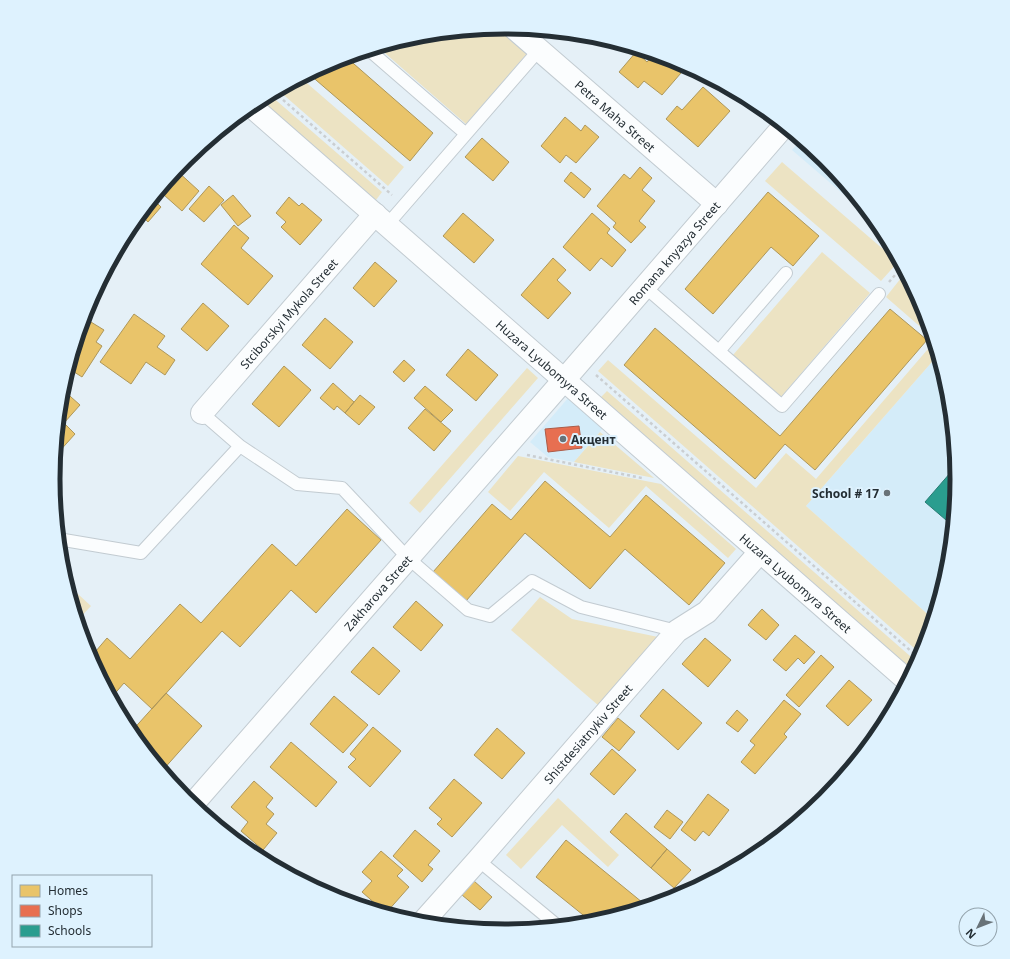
<svg xmlns="http://www.w3.org/2000/svg" width="1010" height="959" font-family="'Noto Sans',sans-serif">
<rect width="100%" height="100%" fill="#e5f0f7"/>
<path fill="#d4ecf9" d="M801,140L825,160L878,224L792,150Z
M938,355L949,391L957,480L949,568L933,619L806,506Z
M569,397L604,427L574,462L548,457L530,442Z"/>
<path fill="#ece3c3" d="M503,27L530,50L466,124L378,47L417,36Z
M301,78L404,167L388,186L278,90Z
M270,95L382,192L376,200L260,100Z
M782,162L898,262L881,281L765,181Z
M822,252L870,293L781,397L733,355Z
M905,273L923,307L932,337L886,297Z
M934,342L938,355L806,506L933,619L922,655L598,371L608,360L756,488L786,453L816,479Z
M527,368L538,378L420,513L409,503Z
M607,391L918,663L913,671L601,397Z
M600,432L654,478L574,462Z
M518,456L661,484L736,549L728,558L646,486L609,528L544,472L510,511L488,492Z
M66,583L91,606L77,621Z
M540,597L572,619L658,637L599,706L511,630Z
M558,798L619,855L608,867L562,825L521,869L506,855Z"/>
<path fill="#e9c46a" stroke="#ae975a" d="M597,37L613,42L609,47Z
M636,52L647,62L654,54L678,62L687,66L662,95L644,81L638,88L619,72Z
M346,57L433,133L410,161L309,74L332,61Z
M703,87L730,111L698,147L666,119L677,106L682,110Z
M565,117L581,131L585,125L599,137L576,163L566,155L560,163L541,146Z
M482,138L509,162L493,181L465,157Z
M640,167L652,178L642,190L655,201L639,221L646,227L631,243L613,227L616,223L597,206L624,174L630,179Z
M176,170L199,191L182,211L164,195L157,203L161,207L148,222L140,214Z
M571,172L591,189L584,198L564,181Z
M209,186L224,200L204,222L189,209Z
M768,192L819,236L793,266L771,247L713,314L685,289Z
M233,195L251,216L238,226L221,205Z
M289,197L299,206L302,203L322,220L300,245L281,227L286,222L276,213Z
M463,213L494,240L474,263L443,236Z
M592,213L610,229L607,233L626,250L612,267L601,258L590,271L563,247Z
M234,225L249,238L241,248L273,276L248,305L201,264Z
M553,258L566,270L557,280L571,293L548,319L521,295Z
M375,262L397,281L374,307L353,288Z
M203,303L229,326L207,351L181,329Z
M890,309L927,340L815,470L785,444L755,479L624,365L655,328L780,436Z
M134,314L165,336L157,347L175,360L165,375L146,362L131,384L100,362Z
M325,318L353,342L330,369L302,345Z
M86,319L104,330L96,342L102,346L82,377L68,368L80,328Z
M468,349L498,375L476,401L446,375Z
M404,360L415,370L404,382L393,372Z
M284,366L311,390L279,427L252,404Z
M333,383L354,402L345,413L337,406L334,410L320,398Z
M425,386L453,410L441,422L414,398Z
M62,389L80,405L64,423L75,434L57,454L55,452Z
M360,395L375,407L359,425L345,413Z
M425,409L451,431L434,451L408,428Z
M545,481L610,537L646,495L725,563L689,605L625,549L590,589L525,533L466,601L433,572L492,504L511,520Z
M347,509L381,540L316,613L291,590L240,647L222,631L152,709L124,683L111,698L90,658L107,638L130,659L180,604L201,623L272,544L296,566Z
M416,601L443,625L421,651L393,627Z
M762,609L779,625L766,640L748,625Z
M795,635L815,652L804,664L798,658L786,671L773,660Z
M705,638L731,660L708,687L682,664Z
M373,647L400,671L379,695L351,672Z
M821,655L834,667L799,707L786,695Z
M849,680L872,700L848,726L826,706Z
M663,689L702,723L678,750L640,716Z
M166,693L202,726L162,771L130,733Z
M334,696L368,725L343,753L310,724Z
M784,700L801,714L784,734L787,737L755,774L741,762L755,745L750,741Z
M737,710L748,720L738,732L726,723Z
M618,718L635,732L619,751L602,737Z
M373,727L401,751L370,787L348,767L356,759L350,754Z
M497,728L525,753L502,779L474,755Z
M291,742L337,782L316,807L270,767Z
M612,749L636,770L614,795L590,774Z
M454,779L482,803L452,837L437,824L442,819L429,808Z
M254,781L273,798L266,807L274,814L266,824L277,833L263,850L241,831L248,822L231,807Z
M708,794L729,810L709,836L703,831L695,841L681,830Z
M667,810L683,822L670,839L654,827Z
M626,813L667,849L651,868L610,832Z
M415,830L440,851L428,865L433,869L422,882L393,856Z
M566,840L648,907L593,923L536,877Z
M667,849L691,870L674,888L651,868Z
M381,851L403,870L397,876L409,887L386,913L362,892L372,881L362,872Z
M474,881L492,897L480,910L462,895Z"/>
<path fill="#e76f51" stroke="#ac5c48" d="M579,426L582,448L548,452L545,429Z"/>
<path fill="#2a9d8f" stroke="#287c74" d="M951,472L957,477V480L953,526L925,502Z"/>
<g fill="none" stroke-linecap="round" stroke-linejoin="round">
<defs>
<path id="lane" d="M369,50L466,134
M387,225L539,50
M645,287L782,406L879,294
M719,351L786,273
M202,413L240,446
M58,539L141,553L240,446L297,484L342,488L408,558L468,610L490,616L532,581L581,607L677,631
M478,860L559,927"/>
<g id="street">
<path id="s1" d="M514,28L717,204"/>
<path id="s2" d="M251,106L908,681"/>
<path id="s3" d="M202,413L375,214"/>
<path id="s4" d="M192,805L564,380L784,126"/>
<path id="s5" d="M421,924L478,860L677,631L707,612L760,552"/>
</g>
</defs>
<use href="#lane" stroke="#c2cbd1" stroke-width="14"/>
<use href="#street" stroke="#c2cbd1" stroke-width="24"/>
<path stroke="#caced1" stroke-width="2.5" stroke-dasharray="3 3" stroke-linecap="butt" d="M274,92L392,195
M889,282L902,267
M596,375L920,659
M527,455L642,478"/>
<use href="#lane" stroke="#fbfdfe" stroke-width="12"/>
<use href="#street" stroke="#fbfdfe" stroke-width="22"/>
</g>
<g fill="#687278" stroke="#def2fe" stroke-width="1.5">
<circle cx="563" cy="439" r="4"/>
<circle cx="887" cy="493" r="4"/>
</g>
<g text-anchor="middle" dominant-baseline="central" stroke-width="4" stroke-linejoin="round" paint-order="stroke">
<g font-size="12" fill="#242e34" stroke="#def2fe">
<text stroke="none"><textPath href="#s1" startOffset="134">Petra Maha Street</textPath></text>
<text stroke="none"><textPath href="#s4" startOffset="733">Romana knyazya Street</textPath></text>
<text stroke="none"><textPath href="#s3" startOffset="132">Stciborskyi Mykola Street</textPath></text>
<text stroke="none"><textPath href="#s2" startOffset="400">Huzara Lyubomyra Street</textPath></text>
<text stroke="none"><textPath href="#s2" startOffset="724">Huzara Lyubomyra Street</textPath></text>
<text stroke="none"><textPath href="#s4" startOffset="282">Zakharova Street</textPath></text>
<text stroke="none"><textPath href="#s5" startOffset="253">Shistdesiatnykiv Street</textPath></text>
</g>
<g font-size="12" font-weight="bold" fill="#242e34" stroke="#def2fe" text-anchor="start">
<text x="571" y="439">Акцент</text>
<text x="879" y="493" text-anchor="end">School # 17</text>
</g>
</g>
<path d="M0 0H1010V959H0ZM60 479a445 445 0 1 1 890 0a445 445 0 1 1-890 0Z" fill="#def2fe" fill-rule="evenodd"/>
<path fill="none" stroke="#242e34" stroke-width="5" d="M60 479a445 445 0 1 1 890 0a445 445 0 1 1-890 0Z"/>
<rect x="12" y="875" width="140" height="72" fill="#def2fe" stroke="#94a4ad"/>
<rect x="20" y="885" width="20" height="12" fill="#e9c46a" stroke="#94a4ad"/>
<text x="48" y="895" font-size="12" fill="#242e34">Homes</text>
<rect x="20" y="905" width="20" height="12" fill="#e76f51" stroke="#94a4ad"/>
<text x="48" y="915" font-size="12" fill="#242e34">Shops</text>
<rect x="20" y="925" width="20" height="12" fill="#2a9d8f" stroke="#94a4ad"/>
<text x="48" y="935" font-size="12" fill="#242e34">Schools</text>
<g transform="translate(978 927) rotate(227)"><circle r="19" fill="#def2fe" stroke="#94a4ad"/>
<path d="M0-3L7 15L0 10L-7 15Z" fill="#687278"/>
<text y="-6" font-size="11" font-weight="bold" text-anchor="middle" fill="#242e34">N</text>
</g>
</svg>
